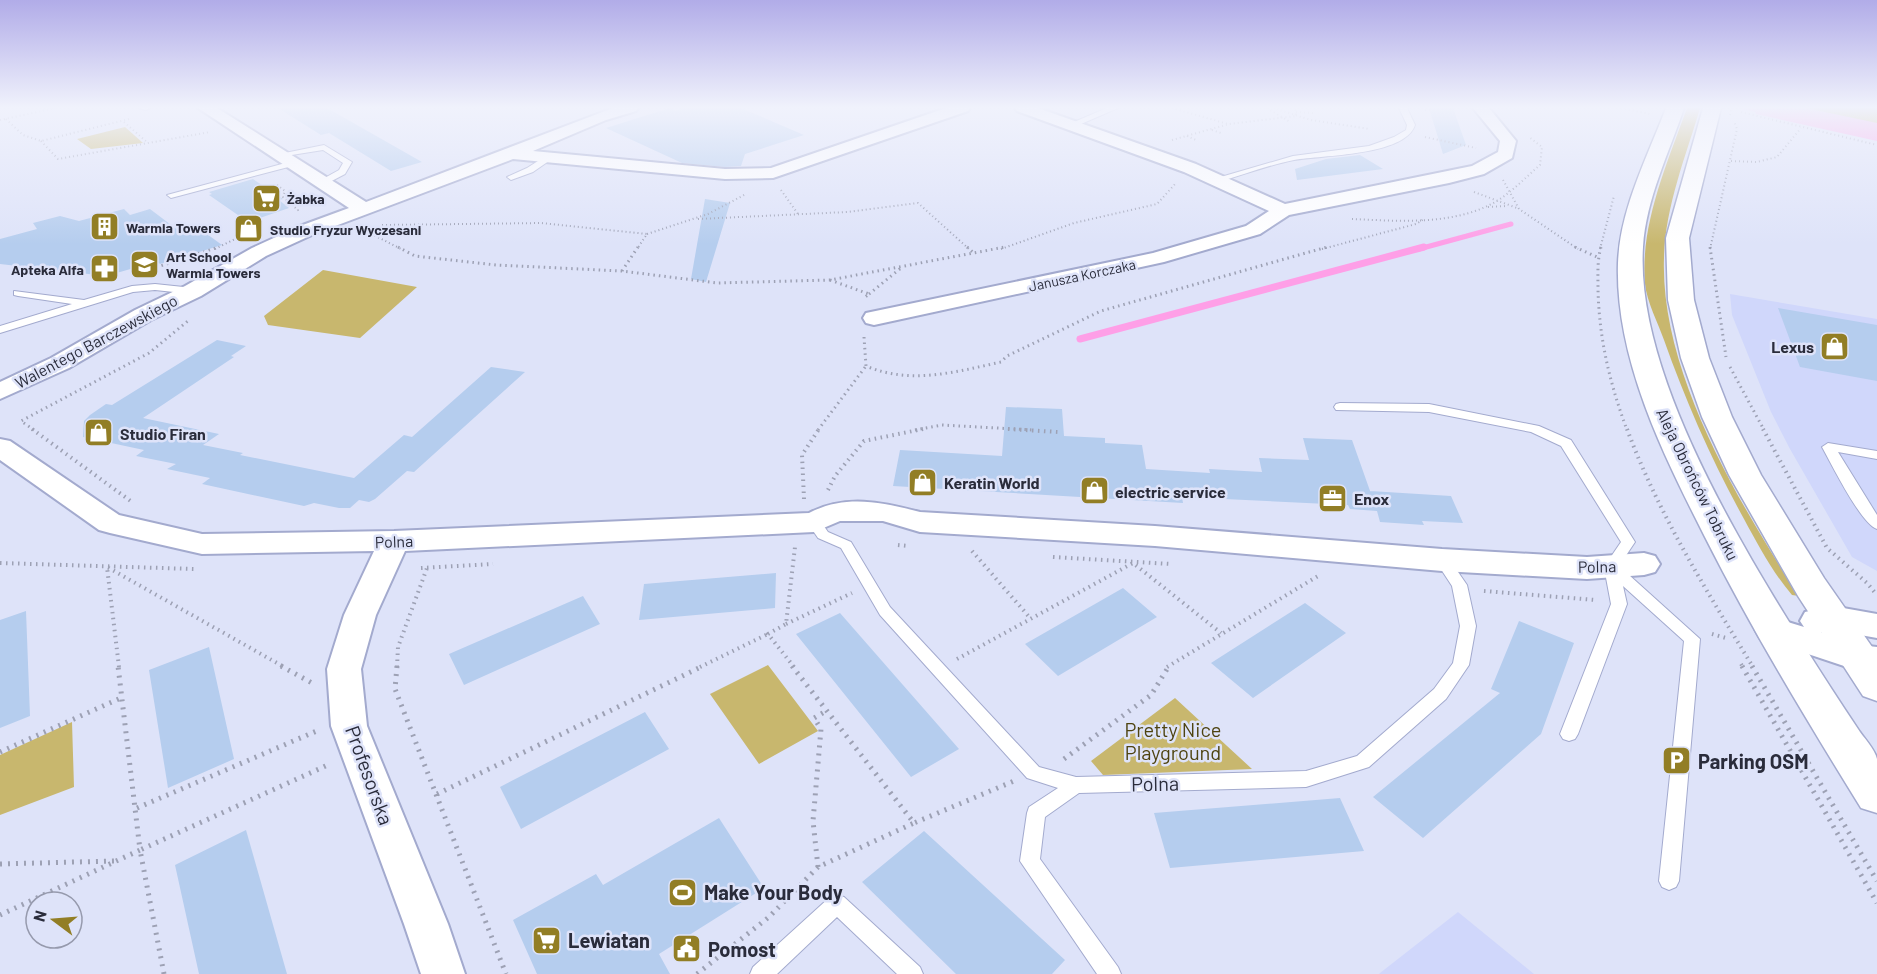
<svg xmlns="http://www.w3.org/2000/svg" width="1877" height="974" font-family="Barlow,sans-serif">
<rect width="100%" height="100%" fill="#dee3f9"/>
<path fill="#d0d7fb" d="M1730,294L1877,319V571L1852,557L1790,449L1771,412L1732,315Z
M1458,912L1534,974H1379L1380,973Z"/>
<path fill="#c8b76e" d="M1687,108H1700C1686,156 1665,207 1664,258C1660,372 1739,503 1799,596L1792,595C1773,573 1758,545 1744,519C1712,461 1686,402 1664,340C1658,323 1647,302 1645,284C1640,224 1667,164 1687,108Z
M1783,108H1877V126Z
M125,127L143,143L91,149L77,139Z
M323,270L417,287L360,338L268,325L264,316Z
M768,665L818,731L759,764L710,694Z
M1175,698L1252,769L1103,775L1091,761Z
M72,722L74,787L0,815V755Z"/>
<path fill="#fe9fe7" d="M1738,108H1783L1809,113L1802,123Z"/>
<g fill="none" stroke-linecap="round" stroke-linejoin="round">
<path stroke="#fe9fe7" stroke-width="5" d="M1419,249L1511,224"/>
<path stroke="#fe9fe7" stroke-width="7" d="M1080,339L1424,247"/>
<path fill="#fe9fe7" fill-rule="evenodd" d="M1752,108H1806L1877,123V141L1756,114Z"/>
</g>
<path fill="#b5cdee" d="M278,108H327L422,162L391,171L329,133L321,135Z
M670,108L675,111L684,108H741L804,135L745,154L741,166L725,167L682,163L606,128Z
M1429,108H1453L1466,145L1443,154Z
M1360,155L1383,169L1297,180L1295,169L1326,159Z
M253,179L283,199L279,200L289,208L248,222L209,195L212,194L209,192Z
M705,199L730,203L706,282L691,279Z
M124,209L130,215L150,209L183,234L200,229L222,245L160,264L159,263L136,269L134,268L106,276L0,264V239L37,229L33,223L60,216L79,221Z
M1778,308L1877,325V381L1800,367Z
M217,340L246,346L231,356L234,357L143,418L219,434L203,445L243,453L240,455L354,478L404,435L412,437L491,367L525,372L414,472L407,471L375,499L369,502L359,500L350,508H339L314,503L304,506L202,484L210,478L167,469L176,464L136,456L144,450L83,437L84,421L90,415L106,404L112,405Z
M1006,407L1062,409L1064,436L1105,438V443L1142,445L1146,469L1210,473L1209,469L1262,472L1259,458L1309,460L1303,438L1352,440L1375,505L1370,491L1451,496L1463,523L1422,521L1424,525L1380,522L1377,511L1350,509L1348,505L1182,497L1183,503L893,486L900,450L1002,456Z
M776,573L775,608L639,620L644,584Z
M1123,588L1157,617L1058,676L1025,644Z
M583,596L600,624L464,685L449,654Z
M1305,603L1346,633L1253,698L1211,663Z
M26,611L30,716L0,728V620Z
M840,613L959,749L911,777L796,634Z
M1519,621L1574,643L1541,734L1423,838L1373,797L1500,693L1491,689Z
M209,647L234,759L168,788L149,670Z
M645,712L669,749L521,829L500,787Z
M1340,798L1364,851L1170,868L1154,813Z
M719,818L764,888L659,954L670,974H537L513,920L596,874L603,885Z
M246,830L287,974H199L175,865Z
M924,831L1065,960L1052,974H956L862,882Z"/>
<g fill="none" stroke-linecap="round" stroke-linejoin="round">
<defs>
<path id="lane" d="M138,108H150L146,110Z
M1107,108H1118L1074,127L1067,125Z
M1399,108H1407L1415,125C1405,156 1322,155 1294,160C1268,165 1243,175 1218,182L1214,179L1293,156L1369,146L1394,137L1406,130L1407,125Z
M324,145L352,162L345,174L324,185L321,184V180L339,170L343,163L323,150L279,157L275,155Z
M549,154L556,156L533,172L511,180L507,177L527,168Z
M293,161H296V165L171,198L167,195Z
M155,284L193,288L198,291L193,294L155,290L133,292L0,333V326L72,304L18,296L14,295V291L84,300L132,286Z
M1340,403L1429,404L1539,426L1571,440L1635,542L1619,566L1700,639L1679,881L1676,887L1669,890L1662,887L1659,881L1684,641L1623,586L1627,604L1578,734L1575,739L1569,741L1563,739L1560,734L1611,604L1604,567L1621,542L1561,446L1531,432L1429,412L1336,410L1334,407L1336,404Z
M1828,443L1877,451V459L1838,452L1877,515V529C1861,524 1831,463 1822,447Z
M814,517L819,519L828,532L851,542L890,607L1039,767L1076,777L1306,771L1357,756L1434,689L1453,663L1460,626L1452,586L1435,560L1437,556H1447L1467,585L1476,626L1469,665L1446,699L1369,767L1306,787L1079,793L1045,817L1040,859L1118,967L1121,974H1097L1020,861L1027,813L1029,807L1058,788L1027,778L880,615L841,548L818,538L807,522Z
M837,895L844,897L920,967L923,974H897L837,917L777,974H750L753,967L830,897Z"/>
<path id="street" d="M198,108H217L366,202L613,108H638L636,111L606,120L533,151L725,169L771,168L946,108H970L968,111L773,178L725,179L513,159L314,234L266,256L201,296L151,320L69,368L0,399V382L51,358L135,310L185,286L252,248L300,226L349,208Z
M1015,108H1038L1196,164L1285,204L1472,166L1498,152L1500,141L1473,108H1489L1516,141L1512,158L1484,174L1449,183L1289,215L1260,234L1164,262L874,325L866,323L863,318L866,313L1153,253L1246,226L1269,211L1184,172L1017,111Z
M0,439L10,441L119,515L202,534L394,531L809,513C845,494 882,502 920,512L1155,526L1442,549L1587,557L1644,553L1655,556L1660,564L1655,572L1644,575L1587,579L1442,571L1155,546L920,532L883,521H840L814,532L405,551L376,615L361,669L367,726L448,924L465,974H421L404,924L331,726L327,669L344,615L374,551L202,554L110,533L99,530L0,460Z
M1832,606L1877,614V638L1832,630L1821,632L1860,645L1877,647V673L1859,671L1760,638L1755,629L1760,620L1772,617L1804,627L1800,621L1805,612Z"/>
<path id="secondary" d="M1666,108H1684C1669,153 1646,199 1643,247C1635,372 1740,544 1806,649C1823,676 1840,702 1858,729C1863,737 1875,749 1877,759C1877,776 1877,796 1877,813L1861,808C1806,719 1752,630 1705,537C1663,454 1615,359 1618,263C1620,209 1647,158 1666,108Z
M1703,108H1721L1689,238L1694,300L1709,358L1732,417L1761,475L1824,578L1877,654V701L1863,696L1798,596L1729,475L1702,417L1681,358L1668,300L1666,238Z"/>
</defs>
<use href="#lane" stroke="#a3aace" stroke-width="2"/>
<use href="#street" stroke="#a3aace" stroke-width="4"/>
<use href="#secondary" stroke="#a3aace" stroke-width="3"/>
<path stroke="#9da1b4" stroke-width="2" stroke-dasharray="1 3" stroke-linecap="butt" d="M1144,108L1147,109
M1172,108L1228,124
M1267,108L1290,122
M1273,108L1311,120L1370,129
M1621,108L1650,114
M1425,110L1459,108
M1296,112L1314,113
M1741,112L1877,145
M6,119L23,135L41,141L129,119
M0,120L56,108
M124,122L148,143
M1212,130L1221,133
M1187,136L1196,140
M1425,137L1476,148
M1172,140L1229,124L1296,116L1295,108
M41,141L58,159L210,132
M1731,161L1757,162L1777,157L1801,128
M1503,180L1519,209L1578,249
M277,185L285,191L283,197L298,210L295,212
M781,190L798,214
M1474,192L1517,208
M1488,207L1507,206
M698,219L847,212L918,203L969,249
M1352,219C1400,221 1454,226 1497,201C1513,191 1526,177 1540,165L1542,147L1529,137
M382,225L541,223L647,234L637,249
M364,230L401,249
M647,234L708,214L746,194
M215,249L237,238
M1001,249L1074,223L1157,204L1176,183
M1322,249L1416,224L1424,219
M1600,249L1614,196
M1710,249L1737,129L1734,121"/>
<path stroke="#9da1b4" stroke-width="3" stroke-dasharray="1.5 4" stroke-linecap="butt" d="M398,247L415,256L496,265L622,271L717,283L830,280L1005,247
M967,247L975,254
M1575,247L1597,257
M1601,247C1597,261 1598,275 1598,289C1599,339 1610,384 1627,430
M1710,247L1726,357
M151,269L219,247
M622,271L638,247
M830,280L869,294L864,298
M869,294L901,268
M864,337L866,366C911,385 955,372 1001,362L1007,356L1101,311L1327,247
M1730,367L1764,430
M34,430L21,421L149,353L189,320
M818,430L866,366
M915,430L942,425L1033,430"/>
<path stroke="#9da1b4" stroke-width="4" stroke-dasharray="1.5 4.5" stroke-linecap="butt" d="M32,429L132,502
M1008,429L1058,432
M1627,429C1658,513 1706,590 1753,667
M1763,429L1827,548L1867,583L1877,595
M828,490L835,476L864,441L923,429
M804,499L802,455L819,429
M898,545L908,546
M972,551L1031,619
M1053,557L1171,564
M0,563L194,569
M421,568L493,564
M1484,591L1596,600
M786,624L852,593
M1712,634L1726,638
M957,659L1133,563L1221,633
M1741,664L1743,667
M119,667L107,567L284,667
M397,667L398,647L427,568
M700,667L768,634
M794,667L768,634L786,624L795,547
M1167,667L1318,576"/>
<path stroke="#9da1b4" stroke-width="5" stroke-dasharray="2 6" stroke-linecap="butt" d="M281,666L312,683
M397,666L395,689L506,974
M792,666L914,823L1014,781
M1742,666L1877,903
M1752,666L1877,881
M0,752L123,697
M1064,759L1151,695L1169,666
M437,794L703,666
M137,808L319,730
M0,864L114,861
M818,867L813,821L821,729L814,718L826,711
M0,915L140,850L118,666
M164,974L140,850L330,764
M697,974L769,917L818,867L914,823"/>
<use href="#lane" fill="#fff" fill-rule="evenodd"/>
<use href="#street" fill="#fff" fill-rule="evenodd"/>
<use href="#secondary" fill="#fff" fill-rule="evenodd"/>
<path stroke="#9da1b4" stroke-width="2" stroke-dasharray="1 3" stroke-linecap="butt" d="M1730,115L1732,108"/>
</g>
<linearGradient id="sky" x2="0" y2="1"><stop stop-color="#b1ace8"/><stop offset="0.44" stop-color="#f0f2fc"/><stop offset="1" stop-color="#f0f2fc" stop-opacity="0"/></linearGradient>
<rect width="1877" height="244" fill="url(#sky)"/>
<defs>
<symbol id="supermarket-square" viewBox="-11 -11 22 22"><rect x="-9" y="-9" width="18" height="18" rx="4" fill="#927e25" stroke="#dee3f9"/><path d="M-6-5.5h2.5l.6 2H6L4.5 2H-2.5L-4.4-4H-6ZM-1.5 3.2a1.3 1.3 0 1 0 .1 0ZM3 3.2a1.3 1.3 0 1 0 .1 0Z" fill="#fff"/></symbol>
<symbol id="building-square" viewBox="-11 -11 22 22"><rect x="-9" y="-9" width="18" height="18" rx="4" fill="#927e25" stroke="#dee3f9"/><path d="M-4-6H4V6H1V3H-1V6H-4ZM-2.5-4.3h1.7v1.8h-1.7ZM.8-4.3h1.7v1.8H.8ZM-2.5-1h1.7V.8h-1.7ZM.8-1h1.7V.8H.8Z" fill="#fff"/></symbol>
<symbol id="shop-square" viewBox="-11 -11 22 22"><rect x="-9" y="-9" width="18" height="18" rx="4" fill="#927e25" stroke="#dee3f9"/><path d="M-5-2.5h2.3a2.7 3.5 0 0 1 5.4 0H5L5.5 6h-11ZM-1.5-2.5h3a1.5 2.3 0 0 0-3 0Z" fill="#fff"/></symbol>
<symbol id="school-square" viewBox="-11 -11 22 22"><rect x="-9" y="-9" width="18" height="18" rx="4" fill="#927e25" stroke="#dee3f9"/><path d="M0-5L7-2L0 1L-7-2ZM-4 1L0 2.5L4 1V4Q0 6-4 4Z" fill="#fff"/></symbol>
<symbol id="pharmacy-square" viewBox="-11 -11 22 22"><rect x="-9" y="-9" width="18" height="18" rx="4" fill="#927e25" stroke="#dee3f9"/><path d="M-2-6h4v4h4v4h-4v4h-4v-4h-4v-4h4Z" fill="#fff"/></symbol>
<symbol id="office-square" viewBox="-11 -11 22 22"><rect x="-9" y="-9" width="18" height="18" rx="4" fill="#927e25" stroke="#dee3f9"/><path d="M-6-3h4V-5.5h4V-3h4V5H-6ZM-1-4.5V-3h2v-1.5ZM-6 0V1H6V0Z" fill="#fff"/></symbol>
<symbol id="parking-square" viewBox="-11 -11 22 22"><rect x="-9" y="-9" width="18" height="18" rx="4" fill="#927e25" stroke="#dee3f9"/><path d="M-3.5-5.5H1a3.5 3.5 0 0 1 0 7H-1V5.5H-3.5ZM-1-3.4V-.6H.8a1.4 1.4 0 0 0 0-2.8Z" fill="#fff"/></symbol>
<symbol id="stadium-square" viewBox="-11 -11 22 22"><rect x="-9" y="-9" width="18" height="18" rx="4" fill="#927e25" stroke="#dee3f9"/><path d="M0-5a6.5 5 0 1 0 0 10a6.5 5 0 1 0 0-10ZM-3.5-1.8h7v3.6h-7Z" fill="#fff"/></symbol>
<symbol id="civic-square" viewBox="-11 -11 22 22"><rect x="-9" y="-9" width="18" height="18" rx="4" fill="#927e25" stroke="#dee3f9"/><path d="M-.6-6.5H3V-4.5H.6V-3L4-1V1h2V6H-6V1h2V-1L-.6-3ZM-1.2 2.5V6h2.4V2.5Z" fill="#fff"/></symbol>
</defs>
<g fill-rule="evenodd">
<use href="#supermarket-square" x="250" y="182" width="33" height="33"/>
<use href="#building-square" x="88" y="210" width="33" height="33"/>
<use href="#shop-square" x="232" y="212" width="33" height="33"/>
<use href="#school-square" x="128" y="248" width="33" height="33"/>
<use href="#pharmacy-square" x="88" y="252" width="33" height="33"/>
<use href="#shop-square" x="1818" y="330" width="33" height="33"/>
<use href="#shop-square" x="82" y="416" width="33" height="33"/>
<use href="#shop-square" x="906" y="466" width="33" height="33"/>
<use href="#shop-square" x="1078" y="474" width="33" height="33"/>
<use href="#office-square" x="1316" y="482" width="33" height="33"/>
<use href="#parking-square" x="1660" y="744" width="33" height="33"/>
<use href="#stadium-square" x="666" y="876" width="33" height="33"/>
<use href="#supermarket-square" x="530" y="924" width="33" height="33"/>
<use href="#civic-square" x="670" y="932" width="33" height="33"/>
</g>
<g text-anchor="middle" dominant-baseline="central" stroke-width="5" stroke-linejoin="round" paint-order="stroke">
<g font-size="14" font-weight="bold" fill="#2a2c3b" stroke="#dee3f9" text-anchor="start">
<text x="287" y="198">Żabka</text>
<text x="126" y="227">Warmia Towers</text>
<text x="270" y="229">Studio Fryzur Wyczesani</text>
<text x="166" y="256">Art School<tspan x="166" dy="16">Warmia Towers</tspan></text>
<text x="84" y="269" text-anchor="end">Apteka Alfa</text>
</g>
<g font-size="14" fill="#2a2c3b" stroke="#dee3f9">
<text transform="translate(1082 275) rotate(-12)">Janusza Korczaka</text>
</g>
<g font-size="16" fill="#2a2c3b" stroke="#dee3f9">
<text transform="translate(96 341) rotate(-28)">Walentego Barczewskiego</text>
<text transform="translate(1698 484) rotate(64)">Aleja Obrońców Tobruku</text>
<text transform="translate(394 541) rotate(-2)">Polna</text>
<text transform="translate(1597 566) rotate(-1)">Polna</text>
</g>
<g font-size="16" font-weight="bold" fill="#2a2c3b" stroke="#dee3f9" text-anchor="start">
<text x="1814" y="346" text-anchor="end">Lexus</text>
<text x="120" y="433">Studio Firan</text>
<text x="944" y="482">Keratin World</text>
<text x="1115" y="491">electric service</text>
<text x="1354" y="498">Enox</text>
</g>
<g font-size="20" fill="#4e4310" stroke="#dee3f9">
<text x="1173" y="729">Pretty Nice<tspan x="1173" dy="23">Playground</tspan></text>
</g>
<g font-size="20" font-weight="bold" fill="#2a2c3b" stroke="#dee3f9" text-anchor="start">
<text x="1698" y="761">Parking OSM</text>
<text x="704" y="892">Make Your Body</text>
<text x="568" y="940">Lewiatan</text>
<text x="708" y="949">Pomost</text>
</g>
<g font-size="20" fill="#2a2c3b" stroke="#dee3f9">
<text transform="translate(370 775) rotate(70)">Profesorska</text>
<text transform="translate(1155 783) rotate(-1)">Polna</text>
</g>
</g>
<g transform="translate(54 920) rotate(286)"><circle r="28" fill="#dee3f9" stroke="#969aad" stroke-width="1.5"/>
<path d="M0-4.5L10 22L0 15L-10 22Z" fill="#927e25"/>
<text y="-9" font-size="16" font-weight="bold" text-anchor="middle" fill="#2a2c3b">N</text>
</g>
</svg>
